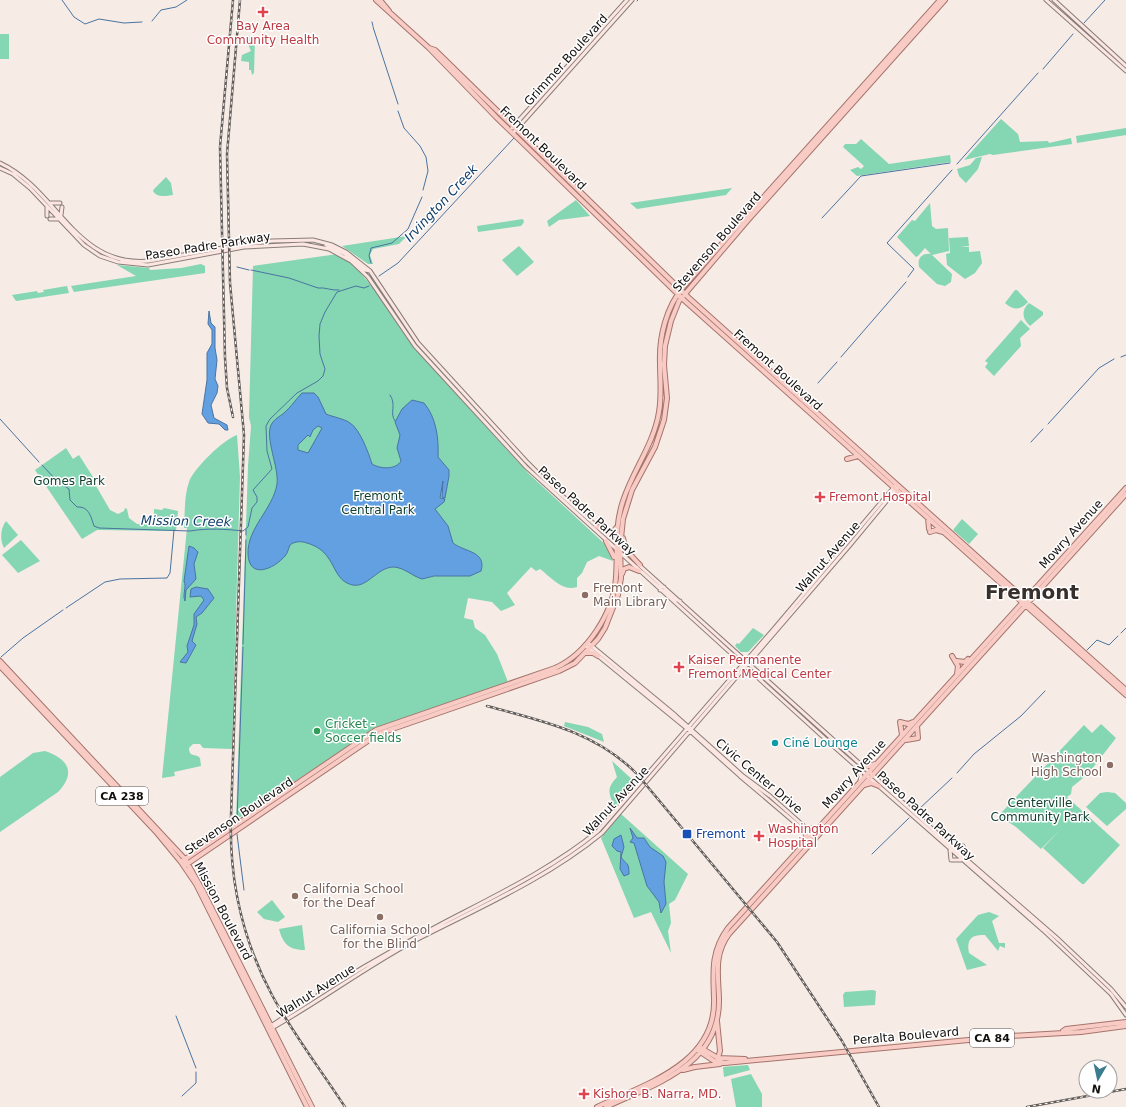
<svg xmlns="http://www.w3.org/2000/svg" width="1126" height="1107" font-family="'DejaVu Sans',sans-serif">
<rect width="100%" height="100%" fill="#f6ebe5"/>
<path fill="#85d6b3" d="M0,34H9V59H0Z
M247,36L255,37L254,73L252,75L251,70H249V62L241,61L242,55L251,51L248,44L245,40Z
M1001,119L1018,134L1020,142L1048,141L1049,143L1071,138L1072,144L993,155L990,154L964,160Z
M1126,128V135L1077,143L1076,136Z
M861,139L889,164L950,155L951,162L857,176L850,170L858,167L861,169L864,166L843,147L845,144H856Z
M982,157L978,169L966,183L959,176L957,169L970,165L976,158Z
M166,177L171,183L173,195C166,196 157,198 153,191L154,189Z
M732,188L726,195L637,209L630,203Z
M576,200L590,216L559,220L549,227L547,221Z
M930,203L932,226L936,229L948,228L949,251L932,255L952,274L951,282L945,286L937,284L919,267C917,257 923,253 931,254L925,248L918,256L916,257L897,237L912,220L915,221Z
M523,219L524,222L521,226L478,232L477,226Z
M407,236L399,244L373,249L370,255L373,264H368L342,246Z
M968,237L969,246L960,247H969V252L980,251L982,263L975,273L965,279L947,265L946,254L950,253L949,238Z
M519,246L534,262L517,276L502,260Z
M338,254C374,277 390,319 417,351L529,474L607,546L613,561L599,556L587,562L582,573L577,578V587C562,592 551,577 540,569L536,571L531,567L507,593L515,605L501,611L492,602L468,598L464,618L473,620L475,628L485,635L497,654L508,682L373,730L236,820L248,466L251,426L249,417L253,266Z
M201,264L205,266V273L74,292L71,286L136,276L117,265L149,268L150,270L181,268Z
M67,286L69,293L16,301L12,295L37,291L38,293L44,292L43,290Z
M1015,290H1017L1028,302C1021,310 1014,311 1005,303Z
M1029,303L1043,312V315L1030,326C1022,319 1021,310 1029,303Z
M1021,320L1030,329L1020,338L1021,346L994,376L985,367L988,363L985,361Z
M237,435L240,477L232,749L203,748L200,744H193L189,748C189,758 196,753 200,758L201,766L174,772L175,776L162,778L187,528H184C185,514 184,496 189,482C193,469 224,439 237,435Z
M66,448L73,459L79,455L93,477L92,479L110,510L118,514L124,511L125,508L127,509L129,518L137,524H147L154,517V509L162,510L164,508L178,511L176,531L97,530L82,539L35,470Z
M962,519L978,534L969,544L953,530Z
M6,521L18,535L4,548C0,540 0,529 6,521Z
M21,540L40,561L18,573L2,555Z
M753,628L764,635L748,652H741L735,646L737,643L739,644Z
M565,722L588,727L602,734L604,742L564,726Z
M1101,724L1116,738L1088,774L1072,787L1071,794L1067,797L1120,845L1084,884H1082L1043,848L1060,830L1041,849L1016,827L1002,818L1000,814L1084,725L1092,733Z
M45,751C69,759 76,773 58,792L0,832V777L33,753Z
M612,761L636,783L614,807C609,792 606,789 617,777Z
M1107,792L1115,793L1126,803V809L1107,826L1086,807L1100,793Z
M621,814L688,874L675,900L669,904L671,923L668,931L671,953L651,912L634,918L601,838Z
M272,900L285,917L278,922L264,919L257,912Z
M989,912L999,916L992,921L999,943H1005V948L1000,946L998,951L985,935C972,934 966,939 969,953L987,965L967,970L956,939L978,915Z
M302,925L305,950C289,950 283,944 279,929Z
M873,990L876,991L875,1005L844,1007L843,995L845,992Z
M748,1065L750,1070L724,1077L723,1067Z
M751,1074L762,1094V1107H736L731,1079Z"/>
<path fill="#62a0e2" stroke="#4a74a2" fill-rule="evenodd" d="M209,311L211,323L215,327V348L217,360L215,379L218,386L217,393L211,405L214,418L227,425L228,430H225L219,424L208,423L202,414L207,380V353L212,344V330L208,324Z
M302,393H314L318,397L326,414C333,417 345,419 350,423C360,429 369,454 372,464C380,469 396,470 401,461L397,448L400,435L395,422L402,409L412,400L424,403C436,417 439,438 438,457L449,470V476L445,498L442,497L443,481L440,498L445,499L444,502L435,509L448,526L453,543C464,552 487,551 481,571L470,576H434L422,579C412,576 405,568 394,567C375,567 366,593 347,583C331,575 335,551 307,543C301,541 295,541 290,545C288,549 288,553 285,556C274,569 249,580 248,554C247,528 273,509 277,484C279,467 265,439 271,425C274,419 279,417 284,413C291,407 296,399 302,393ZM318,426L322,428L308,453L298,450V445L308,435L310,437L313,430Z
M189,546L194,548L198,552L194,564L196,579L186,590L185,601C182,595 187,587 184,581Z
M196,587L208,589L214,598L202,613L196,617L197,624L192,641L196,645L186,663L180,662L188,652L187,646L194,625V614L204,600L201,596L190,597L191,589Z
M630,828L637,838H644L650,847L663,856L666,862L664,882L666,904L661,913L659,902L647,886L634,843L630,842L633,838Z
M621,835L624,847L621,857C626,865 629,861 629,874L624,876L620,869L621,852L617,851L612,846L614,839Z"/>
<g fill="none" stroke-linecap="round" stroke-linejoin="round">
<path stroke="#4a74a2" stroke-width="1" d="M62,0L74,17L85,24L99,19L124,23L142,22
M637,1L638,0
M152,21L161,10L176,7L187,0
M372,22L373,26
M1084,23L1105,0
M373,27L398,104
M1043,69L1073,34
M398,111L404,128L420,146L426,157L428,171L423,190
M957,164L1038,73
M822,218L861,176L950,163
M371,263L369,256L371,248L392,243L408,229L422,197
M237,267L249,270
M251,270L289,278L318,288C325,287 332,291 339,290
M379,276L398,263L514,138
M908,277L914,269L887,243L952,170
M841,357L906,282
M1121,357L1126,355
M818,383L837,362
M390,395C397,405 389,413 395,421
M0,419L39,462
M1048,424L1099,368L1114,359
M1031,442L1043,429
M42,465L57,481L69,489L70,500L77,507C89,506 91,517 94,526L99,528L190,531C208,528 225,529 243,531L248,527L252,508L257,502V497L253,490L272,469L267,451L266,426L270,419L297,393L318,381L323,376L325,369L320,354L319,336L320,324L325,312L337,292L356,286L364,288L369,286
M246,535V529
M66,608L105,582L120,579L167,578L170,573L174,530
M1121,633L1126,628
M243,644L246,540
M1087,650L1097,640L1109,645L1118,636
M1,657L23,638L63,610
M957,773L974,754L1021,716L1045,691
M918,810L952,778
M237,820L243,647
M237,834L244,890
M872,854L909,818
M176,1016L196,1068
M182,1096L196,1083V1072"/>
<defs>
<path id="secondary" d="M1046,0L1126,71
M1054,0L1126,66
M512,128L627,0
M513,133L632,0
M0,163C58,190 75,268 149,261L239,245L272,241L313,240L332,245L346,252L370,271L418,343L526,461L548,483L628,554
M0,168L13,174L30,188L84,245L100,256L118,262L148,265L244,247L303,244L329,249L351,261L368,277L415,346L526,467L832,745L1043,930L1111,994L1126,1015
M50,203H60
M61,215L62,207
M47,216V207
M50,219H58
M326,245L345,254L365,270L370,271
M639,565L958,852L1059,940L1111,989L1126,1007
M642,572L659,587H664
M660,590C668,590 672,600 680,601
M588,643L675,715L743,776L770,796L814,835
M585,645L690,731L740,776L812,837
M856,767L861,776L860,781
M953,847L963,846L964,856
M950,850L951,860H961
M271,1026C327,988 385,953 445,922C495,896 555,867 598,831L773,630L895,486
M272,1028C320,1001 364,968 412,942C476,909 546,879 602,833L850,545L899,486"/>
<path id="primary" d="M376,0L429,48L496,117L685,301L1126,695
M380,0L389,11
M429,48L435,50L689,298L1126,690
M847,459L858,456
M928,518L929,529
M596,526L609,533L613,532L616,528
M930,532L936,530L943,532
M623,538L626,550L640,565
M606,541L614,557
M622,574L624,569L629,567L639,571
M585,653H593L598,656
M952,656L958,666L957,674
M0,661L185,859L203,891L312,1107
M957,661L965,662L968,659
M0,666L157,833L181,862L196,884L307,1107
M900,722L908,724L913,722
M900,722L902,735
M906,740L918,738L917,726
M865,767L875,764
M864,785L871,783L879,786
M803,829L806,835V841
M807,829L818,828
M181,862L187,864L190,862L378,734L559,671L575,663L598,639L605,628L618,595L621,578L620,548L623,519L632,490L655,447L664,420L667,398L664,365L665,346L671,321L679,301L749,219L945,0
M181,862L376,730L555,668C587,654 614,612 616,577C618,550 614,528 623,501C633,470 654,444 659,412C662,395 660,380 660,363C659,337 666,307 684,286L940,0
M717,1021L720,1051L718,1058
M1063,1031L1066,1029L1126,1022
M701,1048L718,1058L745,1059
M699,1051L714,1061L725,1063L1011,1036L1081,1032L1126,1026
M683,1070L695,1067L720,1064
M597,1107C645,1084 717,1064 714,998C713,971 711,951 728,928L1126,488
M606,1107C655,1084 721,1065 719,998C718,974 714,954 729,934L1126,494"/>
</defs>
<use href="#secondary" stroke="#887e79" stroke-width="5"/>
<use href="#primary" stroke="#a5746c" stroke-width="6"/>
<use href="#secondary" stroke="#fce6e2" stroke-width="3"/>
<use href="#primary" stroke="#f8ccc5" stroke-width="4"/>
<defs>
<path id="rail" d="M240,0L227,154L230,283L244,435L231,816C229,879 242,939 272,995C293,1034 321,1070 345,1107
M233,417L227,388L225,358L220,147L233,0
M487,706C542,721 596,732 637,774L777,942L842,1041L879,1107
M1027,1107L1126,1089"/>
</defs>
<use href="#rail" stroke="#625c59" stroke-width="2.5"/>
<use href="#rail" stroke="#fff" stroke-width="1" stroke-dasharray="3" stroke-linecap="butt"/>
</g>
<g fill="#e0444e" stroke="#fff" stroke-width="1.5">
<path d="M261 6h4v4h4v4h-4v4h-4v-4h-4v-4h4z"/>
<path d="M818 491h4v4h4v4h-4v4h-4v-4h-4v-4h4z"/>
<path d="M677 661h4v4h4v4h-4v4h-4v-4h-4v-4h4z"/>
<path d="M757 830h4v4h4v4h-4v4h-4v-4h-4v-4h4z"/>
<path d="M582 1088h4v4h4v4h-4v4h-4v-4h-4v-4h4z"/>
</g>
<g fill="#8d6e63" stroke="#fff" stroke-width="1.5">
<circle cx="585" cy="595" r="4"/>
<circle cx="1110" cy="765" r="4"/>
<circle cx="295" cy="896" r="4"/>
<circle cx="380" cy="917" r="4"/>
</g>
<circle fill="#2e9e5b" stroke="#fff" stroke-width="1.5" cx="317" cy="731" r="4"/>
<circle fill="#0f9aa8" stroke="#fff" stroke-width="1.5" cx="775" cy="743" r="4"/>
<rect fill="#1a4fb4" stroke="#fff" stroke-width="1.5" x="682" y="829" width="10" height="10" rx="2"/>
<g text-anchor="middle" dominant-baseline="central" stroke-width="3" stroke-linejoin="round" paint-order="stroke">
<g fill="#fff" stroke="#595756" stroke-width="1">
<rect x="96" y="787" width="52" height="18" rx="3"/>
<rect x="970" y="1029" width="44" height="18" rx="3"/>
</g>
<g font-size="11" font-weight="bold" fill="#120f0d">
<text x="122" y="796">CA 238</text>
<text x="992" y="1038">CA 84</text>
</g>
<g font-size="12" fill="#be3a42" stroke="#fff" text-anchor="start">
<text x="263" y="26" text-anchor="middle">Bay Area<tspan x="263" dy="14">Community Health</tspan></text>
<text x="829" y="497">Fremont Hospital</text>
<text x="688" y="660">Kaiser Permanente<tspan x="688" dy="14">Fremont Medical Center</tspan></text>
<text x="768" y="829">Washington<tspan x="768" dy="14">Hospital</tspan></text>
<text x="593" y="1094">Kishore B. Narra, MD.</text>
</g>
<g font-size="12" fill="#120f0d" stroke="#fff">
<text transform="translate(566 60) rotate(-48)">Grimmer Boulevard</text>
<text transform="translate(543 148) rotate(44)">Fremont Boulevard</text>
<text transform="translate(717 242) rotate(-49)">Stevenson Boulevard</text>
<text transform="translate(208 246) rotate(-9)">Paseo Padre Parkway</text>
<text transform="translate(778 370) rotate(42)">Fremont Boulevard</text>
<text transform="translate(587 511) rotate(42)">Paseo Padre Parkway</text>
<text transform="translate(1071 534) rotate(-48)">Mowry Avenue</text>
<text transform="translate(828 557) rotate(-49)">Walnut Avenue</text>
<text transform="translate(854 774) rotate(-48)">Mowry Avenue</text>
<text transform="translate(759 776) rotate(40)">Civic Center Drive</text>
<text transform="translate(616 801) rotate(-47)">Walnut Avenue</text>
<text transform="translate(239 816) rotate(-34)">Stevenson Boulevard</text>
<text transform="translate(926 816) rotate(42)">Paseo Padre Parkway</text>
<text transform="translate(223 911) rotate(62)">Mission Boulevard</text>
<text transform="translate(316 991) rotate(-32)">Walnut Avenue</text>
<text transform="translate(906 1036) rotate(-5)">Peralta Boulevard</text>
</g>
<g font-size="12" fill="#134130" stroke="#fff">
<text x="69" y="481">Gomes Park</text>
<text x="378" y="496">Fremont<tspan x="378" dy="14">Central Park</tspan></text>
<text x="1040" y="803">Centerville<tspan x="1040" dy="14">Community Park</tspan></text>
</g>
<g font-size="12" fill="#785e54" stroke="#fff" text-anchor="start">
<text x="593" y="588">Fremont<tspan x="593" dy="14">Main Library</tspan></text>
<text x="1102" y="758" text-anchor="end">Washington<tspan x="1102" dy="14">High School</tspan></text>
<text x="303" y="889">California School<tspan x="303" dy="14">for the Deaf</tspan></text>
<text x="380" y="930" text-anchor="middle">California School<tspan x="380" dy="14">for the Blind</tspan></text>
</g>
<g font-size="12" fill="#27864d" stroke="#fff" text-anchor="start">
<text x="325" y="724">Cricket -<tspan x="325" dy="14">Soccer fields</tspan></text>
</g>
<g font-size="12" fill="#0d838f" stroke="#fff" text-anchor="start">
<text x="783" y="743">Ciné Lounge</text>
</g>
<g font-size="12" fill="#164399" stroke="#fff" text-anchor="start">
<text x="696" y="834">Fremont</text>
</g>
<g font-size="13" font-style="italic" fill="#123f6a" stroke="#fff">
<text transform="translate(441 203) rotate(-47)">Irvington Creek</text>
<text transform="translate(186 521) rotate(1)">Mission Creek</text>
</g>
<g font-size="20" font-weight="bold" fill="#372f2b" stroke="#fff">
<text x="1032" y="592">Fremont</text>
</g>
</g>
<g transform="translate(1098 1079) rotate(189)"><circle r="19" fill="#ffffff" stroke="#a09f9e"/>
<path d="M0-3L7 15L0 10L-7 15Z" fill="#3b7c8f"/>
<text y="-6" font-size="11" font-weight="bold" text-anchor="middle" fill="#120f0d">N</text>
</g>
</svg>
